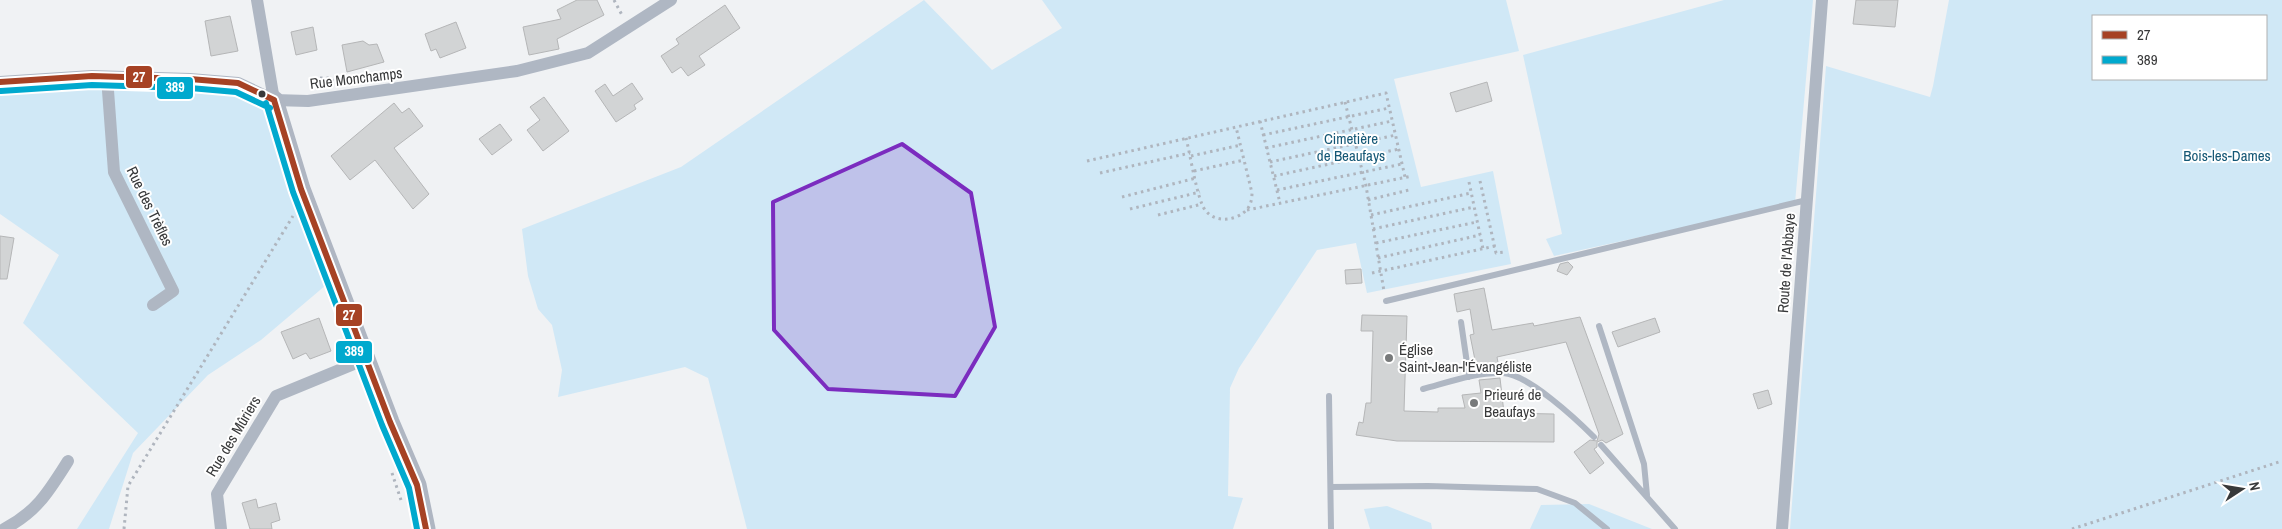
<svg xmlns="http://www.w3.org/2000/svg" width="2282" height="529" font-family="'Archivo Narrow',sans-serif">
<rect width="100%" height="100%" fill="#f0f2f4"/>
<path fill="#d0e8f6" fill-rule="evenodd" d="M924,0L992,70L1062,28L1042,0H1506L1519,51L1394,79L1421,187L1493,171L1511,264L1367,293L1356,243L1317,250L1239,368L1230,388L1228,496L1243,498L1233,529H747L708,378L685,367L558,397L562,370L552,325L538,309L528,276L522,229L681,167Z
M1724,0H1813L1795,203L1554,256L1546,239L1562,234L1523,55Z
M1949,0H2282V529H1790L1826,66L1930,97L1933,86ZM2093,16H2266V79H2093Z
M78,84L200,86L265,94L289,185L326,285L261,340L208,375L133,453L109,529H77L138,433L23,323L59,255L0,214V89Z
M1589,504L1652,529H1530L1541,505Z
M1387,506L1431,523L1432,529H1370L1364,509Z"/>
<path fill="#d2d4d5" stroke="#b5b6b7" d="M577,0H597L604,15L557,39L559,49L529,55L523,27L561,19L557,10Z
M1856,0H1898L1895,27L1853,24Z
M725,5L740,28L699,56L705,65L688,76L681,67L672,73L661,56L679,44L676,39Z
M230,16L238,51L211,56L205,21Z
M456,22L466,48L440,58L436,49L431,51L425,34Z
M313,27L317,50L296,55L291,32Z
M363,41L369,45L377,44L384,62L347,72L342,45Z
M1487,82L1492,101L1456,112L1450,93Z
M632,83L643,99L634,105L636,109L616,122L595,91L605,84L613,96Z
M544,97L569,131L543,151L527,130L540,120L530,107Z
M394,103L402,113L409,108L423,126L394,148L429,194L413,209L375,160L350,180L331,156Z
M500,124L512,140L492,155L479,139Z
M0,236L14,238L7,279H0Z
M1568,262L1573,267L1567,275L1557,271L1560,264Z
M1361,269L1362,283L1346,284L1345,270Z
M1484,288L1492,330L1533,323L1534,326L1580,317L1623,434L1606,443L1602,440L1597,442V447L1594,449L1604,463L1590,474L1574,452L1590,440L1597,441L1599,434L1566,342L1497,357L1499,368L1477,370L1470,335L1474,334L1470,309L1457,312L1454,294Z
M1362,315L1407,316L1404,411L1438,412V408H1465L1462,395L1481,393L1479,380L1500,378L1504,413L1554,414V442L1397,441L1356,435L1359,422L1363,423L1366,403H1371L1373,331H1361Z
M319,318L331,351L310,359L306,353L293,359L281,332Z
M1655,318L1660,332L1618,347L1612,332Z
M1768,390L1772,404L1758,409L1753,394Z
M256,499L258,508L276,503L280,520L271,523L272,529H250L242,503Z"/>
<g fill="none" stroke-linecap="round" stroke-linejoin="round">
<path stroke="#afb5be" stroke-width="3" stroke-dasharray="2.5 4" stroke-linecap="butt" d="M614,0L622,15
M320,78H332L333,84
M1345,102L1366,186L1384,291
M1260,121L1280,203
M1263,135L1389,108
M1186,138C1190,153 1197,199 1205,210C1213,220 1225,221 1236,217C1248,212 1252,204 1252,193L1236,127
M1266,148L1392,121
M1191,156L1241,145
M1087,161L1386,93L1405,177
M1270,162L1396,135
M1194,171L1244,160
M1100,173L1190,153
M1274,176L1399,149
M1480,181L1496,253L1505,252
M1469,182L1483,249
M1277,190L1402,164
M1122,197L1196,178
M1368,200L1409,190
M1130,209L1200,192
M1247,210L1412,176
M1158,215L1202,204
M1371,215L1471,193
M1373,229L1474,207
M1376,243L1477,222
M1378,258L1480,235
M1372,273L1495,246
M392,473L401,500
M124,529L128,486L293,216
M2072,529L2282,461"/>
<path stroke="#afb7c3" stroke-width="6" d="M1386,301L1807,200
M1461,322L1469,377
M1599,326L1644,464L1647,495
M1423,389C1449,382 1476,372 1503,373C1528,374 1577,420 1594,437
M1329,396L1331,529
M1601,445L1675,529
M1331,487L1428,486L1537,489L1575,503L1607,529"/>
<path stroke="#afb7c3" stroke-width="12" d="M257,0L274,100
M107,77L114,172L173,291L153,305
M0,82L92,76L190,79L238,83L274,100L308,101L517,71L588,53L671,0
M4,529C37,512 49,491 68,461
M221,529L217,494L276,396L366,359
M1782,529L1822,0"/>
<path stroke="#afb6c2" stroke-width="19" d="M274,100L301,189L390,422L417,485L426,529"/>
<defs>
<path id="bus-1" d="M0,82L92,76L190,79L238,83L274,100
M274,100L301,189L390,422L417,485L426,529"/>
<path id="bus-2" d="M1,91L92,85L190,88L236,92L270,108
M266,103L293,192L382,425L409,488L417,529"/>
</defs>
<use href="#bus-1" stroke="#fff" stroke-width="10"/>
<use href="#bus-2" stroke="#fff" stroke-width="10"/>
<use href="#bus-1" stroke="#a64224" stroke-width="6"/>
<use href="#bus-2" stroke="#00a9ce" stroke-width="6"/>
</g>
<path fill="#7b2cbf" fill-opacity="0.2" stroke="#7b2cbf" stroke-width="4" stroke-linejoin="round" d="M902,144L971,193L995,327L955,396L828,389L774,330L773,202Z"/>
<circle fill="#38393a" stroke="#fff" stroke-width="2" cx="262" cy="94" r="4.5"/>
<g fill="#787a7b" stroke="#fff" stroke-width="2">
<circle cx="1389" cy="358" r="5"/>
<circle cx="1474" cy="403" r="5"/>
</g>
<g text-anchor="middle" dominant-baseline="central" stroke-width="4" stroke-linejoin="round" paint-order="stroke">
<g font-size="15" fill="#38393a" stroke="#fff">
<text transform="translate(356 78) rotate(-7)">Rue Monchamps</text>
<text transform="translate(150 206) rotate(64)">Rue des Trèfles</text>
<text transform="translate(1786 263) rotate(-86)">Route de l'Abbaye</text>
<text transform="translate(233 436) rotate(-59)">Rue des Mûriers</text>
</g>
<g font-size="15" fill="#145775" stroke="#fff">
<text x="1351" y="138">Cimetière<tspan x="1351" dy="17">de Beaufays</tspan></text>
<text x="2227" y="155">Bois-les-Dames</text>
</g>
<g font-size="15" fill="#38393a" stroke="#fff" text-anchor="start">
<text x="1399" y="349">Église<tspan x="1399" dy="17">Saint-Jean-l'Évangéliste</tspan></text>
<text x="1484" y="394">Prieuré de<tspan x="1484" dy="17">Beaufays</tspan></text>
</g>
</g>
<g stroke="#fff" stroke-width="2">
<rect x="125" y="65" width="28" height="24" rx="5" fill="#a64224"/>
<rect x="156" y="76" width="38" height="24" rx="5" fill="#00a9ce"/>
<rect x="335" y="303" width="28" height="24" rx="5" fill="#a64224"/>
<rect x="335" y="340" width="38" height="24" rx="5" fill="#00a9ce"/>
</g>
<g font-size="14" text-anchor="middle" font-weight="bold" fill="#fff">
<text x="139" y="82">27</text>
<text x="175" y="92">389</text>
<text x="349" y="320">27</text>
<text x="354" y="356">389</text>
</g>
<rect x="2092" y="15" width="175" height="65" fill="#ffffff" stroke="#afb0b0"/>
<rect x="2102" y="31" width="25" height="8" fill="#a64224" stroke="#afb0b0"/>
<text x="2137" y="40" font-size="15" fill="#38393a">27</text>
<rect x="2102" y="56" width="25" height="8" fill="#00a9ce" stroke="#afb0b0"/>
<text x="2137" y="65" font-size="15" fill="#38393a">389</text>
<g transform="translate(2242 489) rotate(78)" stroke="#ffffff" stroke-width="4" paint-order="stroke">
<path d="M0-4L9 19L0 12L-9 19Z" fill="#38393a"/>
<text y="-8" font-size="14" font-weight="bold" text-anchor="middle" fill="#38393a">N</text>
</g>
</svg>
